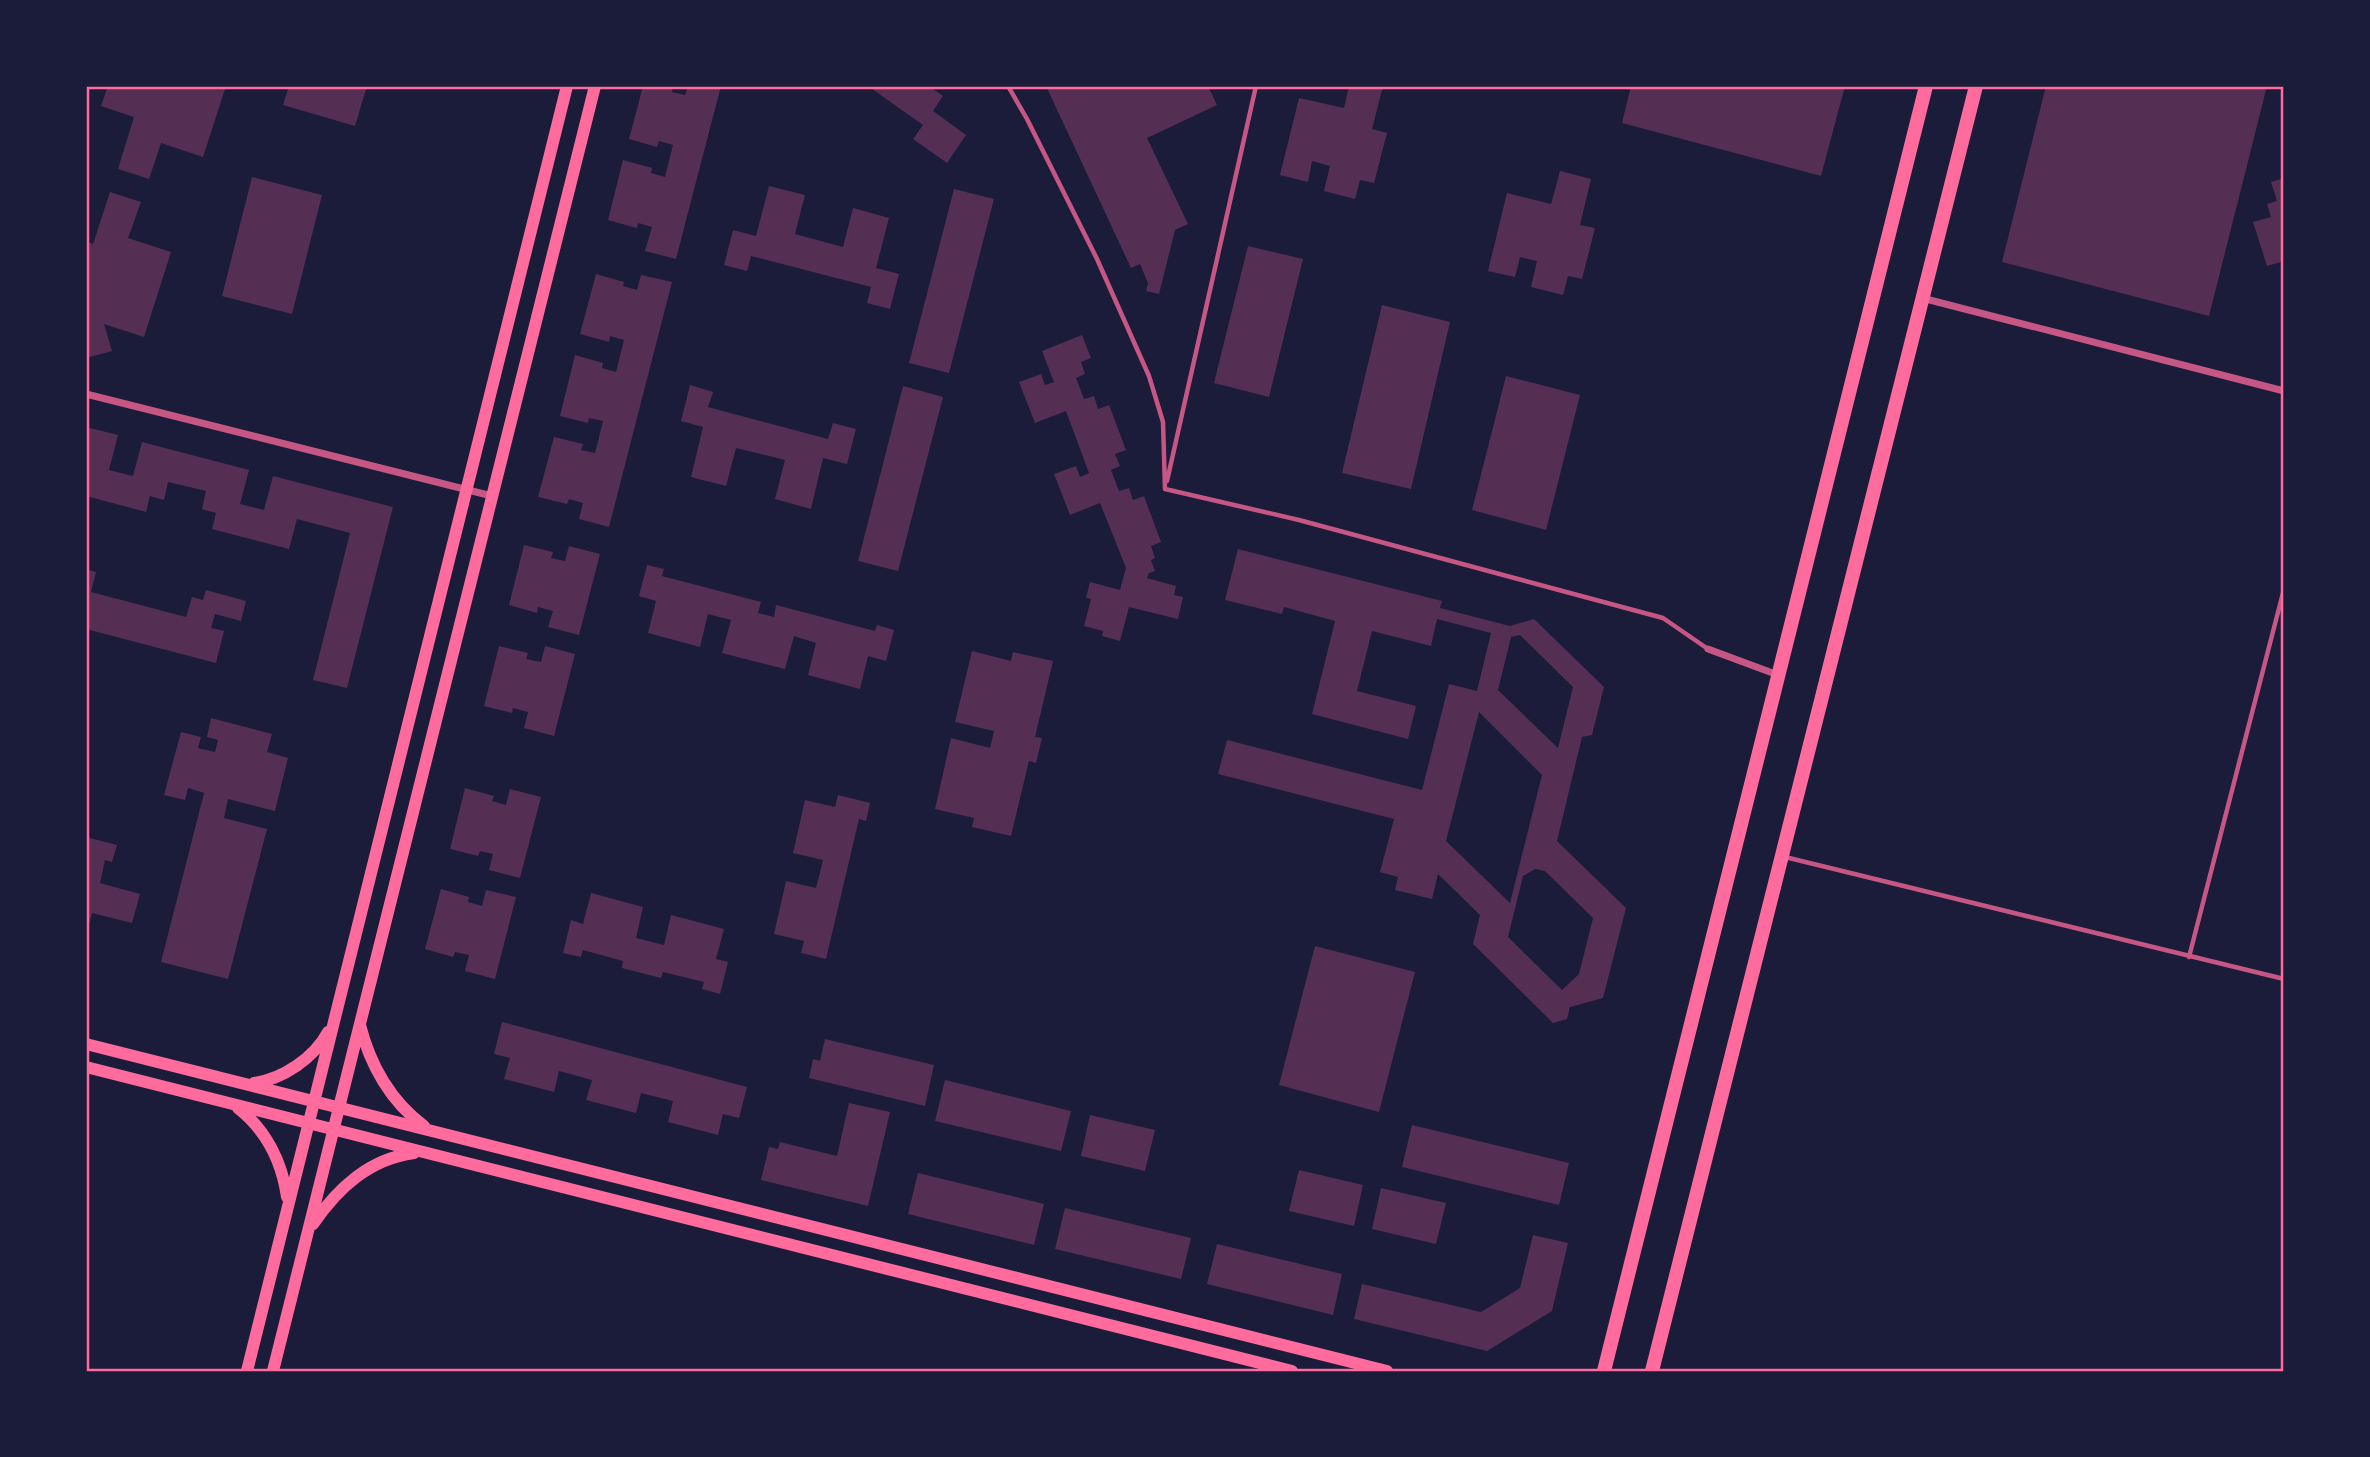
<svg xmlns="http://www.w3.org/2000/svg" width="2370" height="1457" font-family="'Alegreya Sans',sans-serif">
<rect width="100%" height="100%" fill="#1b1b3a"/>
<path fill="#542f53" fill-rule="evenodd" d="M108,86H226L203,157L161,143L149,179L118,169L134,117L101,106Z
M289,86H367L355,126L283,105Z
M643,86H673L672,92L685,95L688,86H721L676,259L645,251L652,227L638,223L637,228L608,220L623,160L652,168L651,173L665,177L673,145L659,141L657,147L629,139Z
M868,86H929L943,96L933,111L966,135L947,163L913,139L923,125Z
M1046,86H1208L1217,105L1147,138L1188,224L1175,230L1159,294L1146,291L1148,283L1140,264L1131,268Z
M1349,86H1383L1372,129L1387,133L1374,183L1360,180L1355,199L1324,191L1330,166L1312,161L1308,182L1280,175L1299,98L1344,108Z
M1631,86H1845L1821,176L1622,123Z
M2046,86H2267L2209,316L2002,262Z
M1560,171L1591,179L1580,225L1595,228L1582,279L1568,276L1563,295L1531,287L1537,261L1520,257L1515,277L1488,271L1507,193L1551,204Z
M252,177L322,195L292,314L222,296Z
M2284,178V261L2267,266L2253,222L2271,217L2267,204L2277,201L2271,182Z
M769,186L805,195L795,234L843,247L853,208L889,218L876,268L899,274L890,309L867,303L871,287L751,256L747,271L724,265L733,230L756,236Z
M954,189L994,199L949,373L909,363Z
M110,192L141,202L128,238L171,252L144,337L104,324L112,351L86,358V241L93,244Z
M1248,246L1303,259L1269,397L1214,383Z
M596,274L624,282L623,286L637,290L641,275L672,282L609,527L579,519L583,503L569,499L567,504L538,497L554,437L583,444L581,450L595,453L603,421L589,418L588,423L560,416L575,355L603,363L602,368L616,372L624,340L610,336L609,342L580,334Z
M1382,305L1450,322L1411,489L1342,473Z
M1082,335L1091,358L1081,362L1085,374L1076,378L1084,399L1094,396L1098,409L1109,405L1126,450L1115,454L1120,466L1111,470L1119,491L1129,488L1133,500L1144,496L1161,542L1151,546L1155,558L1151,560L1155,571L1149,573L1147,578L1176,586L1174,595L1183,597L1178,619L1129,607L1120,641L1102,636L1103,631L1084,626L1091,599L1086,598L1090,582L1120,590L1126,568L1100,503L1070,515L1054,474L1076,466L1080,477L1089,473L1066,411L1035,423L1019,382L1041,374L1045,385L1054,382L1042,351Z
M1506,376L1580,395L1546,530L1472,510Z
M690,385L713,392L708,407L828,439L833,423L856,429L847,464L823,458L811,509L775,499L785,460L736,448L726,486L691,477L703,427L681,421Z
M903,386L943,397L898,571L858,561Z
M86,427L118,435L109,470L133,476L142,442L249,470L240,504L264,510L273,476L393,507L347,688L313,680L350,533L297,519L289,549L212,529L216,513L202,509L206,491L168,482L164,500L150,496L146,512L86,496Z
M524,545L553,552L551,558L565,561L569,546L600,554L579,635L548,627L553,611L538,607L537,613L509,605Z
M1238,549L1442,601L1440,608L1510,626L1534,619L1604,687L1592,735L1582,737L1557,841L1626,908L1603,998L1570,1007L1567,1019L1553,1023L1473,944L1480,915L1438,874L1432,899L1395,890L1398,877L1380,872L1394,819L1218,774L1227,740L1422,790L1449,684L1477,691L1491,633L1437,619L1431,646L1372,631L1357,691L1416,706L1408,739L1312,714L1335,621L1284,607L1282,614L1225,600ZM1520,635L1573,687L1558,748L1498,690L1511,637ZM1479,712L1542,775L1510,903L1446,841ZM1535,869L1545,871L1593,918L1579,974L1562,990L1508,937L1523,876Z
M647,565L664,569L662,576L761,602L758,613L774,617L776,605L875,631L877,625L894,630L886,661L868,656L860,689L808,675L816,643L794,636L785,669L722,653L731,620L708,614L700,647L648,633L656,601L639,596Z
M86,569L96,572L91,592L186,617L192,597L203,600L206,590L246,601L241,621L215,614L211,628L224,631L216,663L86,629Z
M499,646L528,653L526,659L541,662L545,646L575,654L554,736L524,728L528,712L513,708L512,713L484,706Z
M972,651L1011,661L1013,652L1053,661L1035,737L1042,738L1036,763L1029,761L1011,836L972,827L974,818L935,809L951,738L990,748L994,731L955,722Z
M211,718L272,734L267,752L288,758L275,811L228,799L224,818L267,829L228,979L161,962L204,793L188,788L185,800L164,795L181,732L201,737L198,748L215,752L218,740L207,737Z
M465,788L494,796L492,801L506,805L510,789L541,797L520,878L489,870L493,854L480,851L478,856L450,849Z
M838,795L870,803L866,821L859,819L826,959L801,953L804,941L774,934L786,881L816,888L823,860L793,853L805,800L835,807Z
M86,837L117,845L112,862L105,860L100,883L140,894L132,923L92,913L86,935Z
M441,889L469,897L468,902L482,906L486,890L516,897L495,979L465,971L469,955L455,952L453,957L425,949Z
M591,893L643,907L636,938L664,945L671,915L724,929L716,959L728,962L720,994L702,989L704,982L663,972L661,978L622,968L623,961L583,950L581,957L563,953L571,920L583,924Z
M1315,946L1415,972L1379,1112L1279,1085Z
M502,1022L747,1087L739,1118L723,1114L718,1135L668,1122L673,1101L641,1093L636,1113L586,1100L592,1080L559,1071L554,1092L504,1079L510,1058L494,1054Z
M825,1039L934,1065L925,1106L809,1078L813,1059L820,1061Z
M945,1080L1071,1111L1061,1151L935,1121Z
M849,1103L890,1112L868,1206L761,1180L769,1147L778,1149L780,1142L837,1156Z
M1090,1115L1155,1130L1145,1171L1081,1156Z
M1412,1125L1569,1163L1559,1205L1402,1167Z
M1299,1170L1363,1185L1354,1226L1289,1211Z
M918,1173L1044,1204L1034,1245L908,1214Z
M1381,1188L1446,1203L1436,1244L1372,1229Z
M1065,1208L1191,1238L1181,1279L1055,1249Z
M1533,1235L1568,1243L1552,1311L1487,1351L1354,1319L1362,1284L1481,1312L1520,1288Z
M1217,1244L1342,1274L1333,1315L1207,1284Z"/>
<g fill="none" stroke-linecap="round" stroke-linejoin="round">
<path stroke="#c65784" stroke-width="4.5" d="M1008,86L1027,119L1097,259L1149,376L1163,422L1165,489L1299,520L1663,618L1708,649
M1167,481L1256,86
M1785,857L2284,979
M2189,957L2284,589"/>
<path stroke="#c65784" stroke-width="7" d="M1922,298L2284,391
M86,394L492,496
M1708,649L1778,675"/>
<path stroke="#ff6b9d" stroke-width="12" d="M360,1025C370,1065 391,1102 424,1126
M86,1044L1387,1371
M86,1067L1292,1371
M254,1083C283,1079 314,1058 328,1032
M238,1108C266,1130 282,1162 287,1197
M313,1224C338,1188 369,1159 414,1153
M247,1371L567,86
M273,1371L595,86"/>
<path stroke="#ff6b9d" stroke-width="14" d="M1604,1371L1926,86
M1652,1371L1976,86"/>
</g>
<rect width="2370" height="1457" fill="none" stroke="#1b1b3a" stroke-width="175"/>
<rect x="88" y="88" width="2194" height="1282" fill="none" stroke="#ff6b9d" stroke-width="2.5"/>
</svg>
